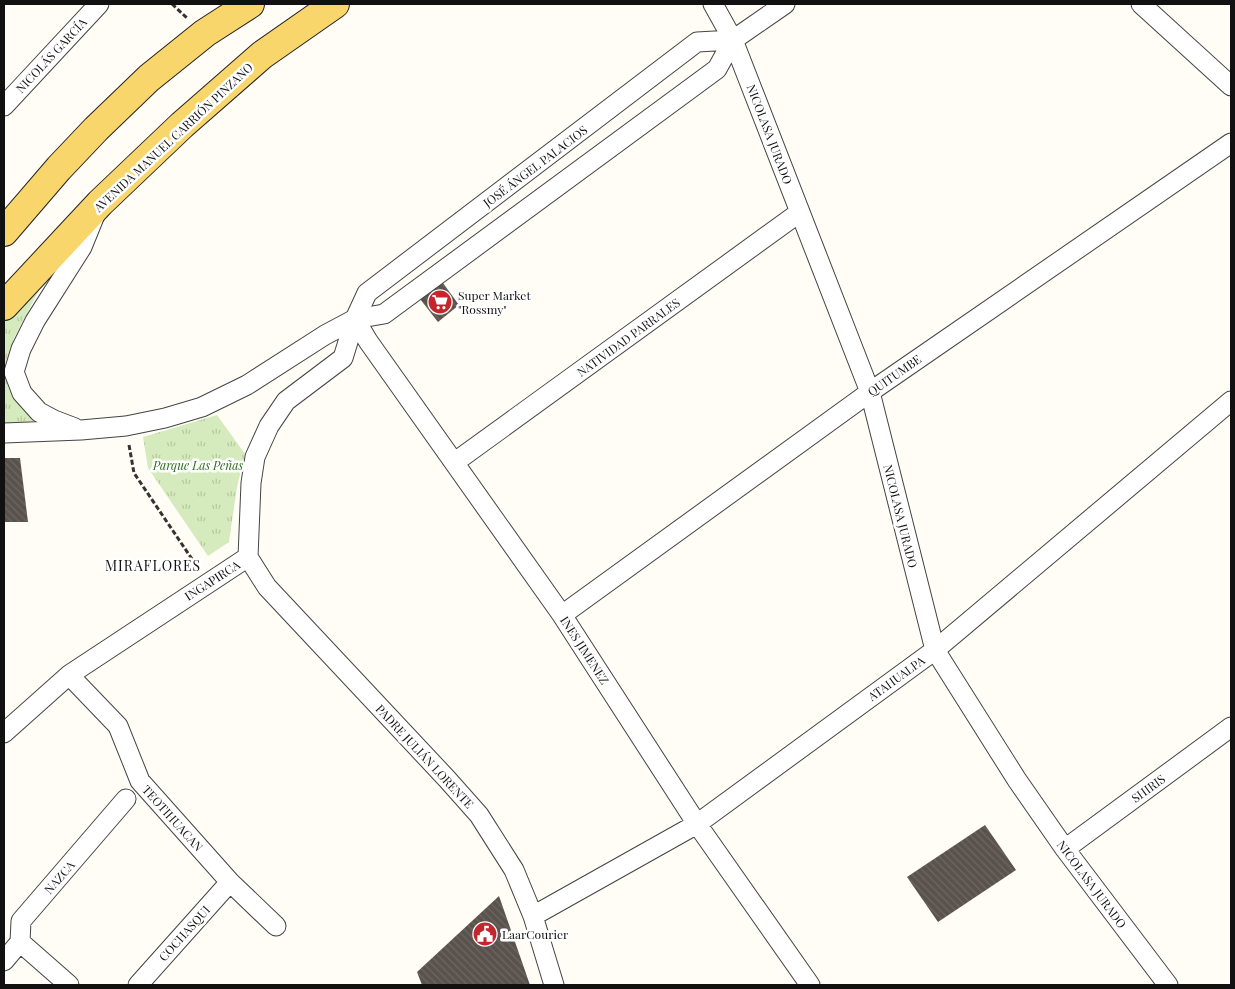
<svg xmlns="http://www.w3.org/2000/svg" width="1235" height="989" font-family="'Playfair Display',serif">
<defs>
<pattern id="park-tufts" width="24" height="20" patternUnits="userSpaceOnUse" patternTransform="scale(1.25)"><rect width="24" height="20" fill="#d5ebbd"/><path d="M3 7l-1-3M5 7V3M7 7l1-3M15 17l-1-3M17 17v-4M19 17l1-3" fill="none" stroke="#b6c8a1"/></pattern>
<pattern id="building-back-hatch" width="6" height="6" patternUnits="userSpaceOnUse" patternTransform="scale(1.25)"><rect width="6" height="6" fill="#5a524d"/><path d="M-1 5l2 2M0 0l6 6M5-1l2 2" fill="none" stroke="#6d6662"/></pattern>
</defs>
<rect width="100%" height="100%" fill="#fffdf5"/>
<path fill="url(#park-tufts)" d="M49,271L14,338L6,370L15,400L40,425H4V322Z
M217,415L245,454L237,487L229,542L208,556L148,468L143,437Z"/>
<path fill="url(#building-back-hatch)" d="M443,283L459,305L438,322L420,299Z
M4,458H20L28,522H4Z
M985,825L1016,870L938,922L907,877Z
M499,896L530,985H422L417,972Z"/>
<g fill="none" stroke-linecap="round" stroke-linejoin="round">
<defs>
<path id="minor" d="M713,4L733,40L870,392L935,650L1017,780L1065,849L1168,985
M1141,4L1231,86
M4,106L99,4
M355,319L368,341L562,615L697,824L810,985
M75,428L54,420L39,412L22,393L14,372L21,349L35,321L82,247L95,215
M4,433L81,430L126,426L165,418L202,407L247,385L325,335L355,319L384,314L717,69L733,40L785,4
M455,462L800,212
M248,557L251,483L255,457L269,426L286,401L343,358L355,319L367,293L697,42L733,40
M248,557L267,587L447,779L479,815L514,870L533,916L554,985
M562,615L870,392L1231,143
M69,675L118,726L140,781L230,882L276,926
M4,733L69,675L248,557
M1065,849L1231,727
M533,916L697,824L935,650L1231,401
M20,942L69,985
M4,961L20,942L21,921L126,799
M138,985L230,882"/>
<path id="primary" d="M4,232L59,168L96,129L149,78L205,33L250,4
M4,306L100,203L182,125L262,55L335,4"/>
</defs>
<use href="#minor" stroke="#444" stroke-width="21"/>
<use href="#primary" stroke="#222" stroke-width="30"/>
<path stroke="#333" stroke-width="3" stroke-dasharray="5 2.5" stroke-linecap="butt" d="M172,4L187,18
M129,445L134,473L198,568"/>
<use href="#minor" stroke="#fff" stroke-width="19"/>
<use href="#primary" stroke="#f9d66b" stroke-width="28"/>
</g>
<defs>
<symbol id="supermarket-disc" viewBox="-11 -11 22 22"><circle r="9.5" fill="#c4262e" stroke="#fff"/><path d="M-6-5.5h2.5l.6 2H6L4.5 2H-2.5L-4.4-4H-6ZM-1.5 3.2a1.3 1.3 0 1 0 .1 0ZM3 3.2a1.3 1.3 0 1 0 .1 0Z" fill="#fff"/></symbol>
<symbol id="civic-disc" viewBox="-11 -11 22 22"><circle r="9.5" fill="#c4262e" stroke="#fff"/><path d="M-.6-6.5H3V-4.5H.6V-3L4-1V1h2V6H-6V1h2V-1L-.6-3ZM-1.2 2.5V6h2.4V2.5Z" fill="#fff"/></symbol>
</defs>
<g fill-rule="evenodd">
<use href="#supermarket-disc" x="426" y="288" width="28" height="28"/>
<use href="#civic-disc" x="471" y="920" width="28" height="28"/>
</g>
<g text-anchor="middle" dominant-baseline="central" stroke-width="5" stroke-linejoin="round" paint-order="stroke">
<g font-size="12" fill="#111" stroke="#fff">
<text transform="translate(51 55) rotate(-47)">NICOLÁS GARCÍA</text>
<text transform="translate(770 134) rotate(69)">NICOLASA JURADO</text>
<text transform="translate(173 137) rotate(-43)">AVENIDA MANUEL CARRIÓN PINZANO</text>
<text transform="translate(535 166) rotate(-37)">JOSÉ ÁNGEL PALACIOS</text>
<text transform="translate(628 337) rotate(-36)">NATIVIDAD PARRALES</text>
<text transform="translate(894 375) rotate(-35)">QUITUMBE</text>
<text transform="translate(901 516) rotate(76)">NICOLASA JURADO</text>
<text transform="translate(212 580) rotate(-33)">INGAPIRCA</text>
<text transform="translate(585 650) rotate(57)">INES JIMENEZ</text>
<text transform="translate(896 678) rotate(-36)">ATAHUALPA</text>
<text transform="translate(425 756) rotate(47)">PADRE JULIÁN LORENTE</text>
<text transform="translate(1148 788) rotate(-36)">SHIRIS</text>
<text transform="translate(173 818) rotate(48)">TEOTIHUACAN</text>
<text transform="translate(59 877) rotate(-49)">NAZCA</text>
<text transform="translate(1092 884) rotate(53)">NICOLASA JURADO</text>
<text transform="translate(184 933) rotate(-48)">COCHASQUI</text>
</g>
<g font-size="12" fill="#111" stroke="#fff" text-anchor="start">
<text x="458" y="295">Super Market<tspan x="458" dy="14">"Rossmy"</tspan></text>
<text x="502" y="934">LaarCourier</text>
</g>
<g font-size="12" font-style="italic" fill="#2f6b1f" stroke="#fff">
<text x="198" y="465">Parque Las Peñas</text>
</g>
<g font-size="14" letter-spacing="1" fill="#111" stroke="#fff">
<text x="153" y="565">MIRAFLORES</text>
</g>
</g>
<rect width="1235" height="989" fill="none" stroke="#111111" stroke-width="10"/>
</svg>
